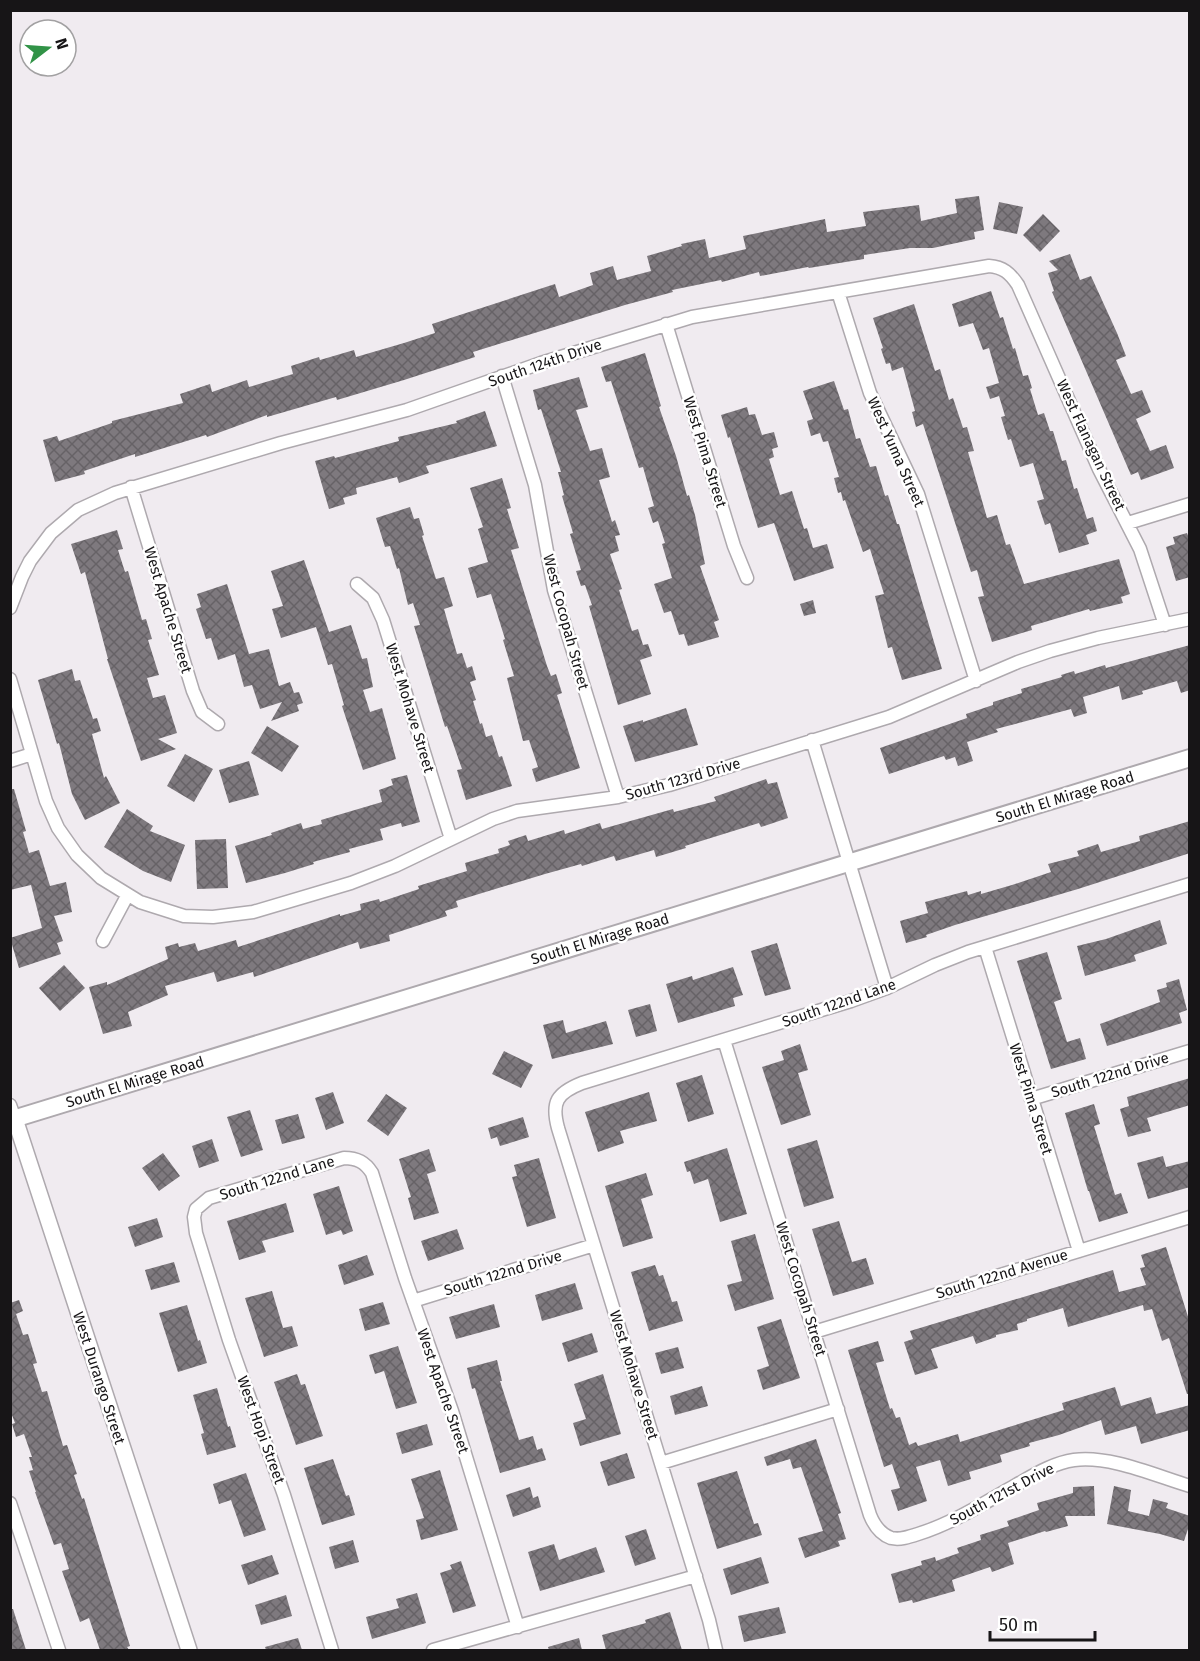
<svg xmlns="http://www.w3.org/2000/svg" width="1200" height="1661" font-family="'Fira Sans',sans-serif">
<defs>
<pattern id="building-cross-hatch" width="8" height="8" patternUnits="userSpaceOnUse" patternTransform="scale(1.5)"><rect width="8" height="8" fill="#7e797e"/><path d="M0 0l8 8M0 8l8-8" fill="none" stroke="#666266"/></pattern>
</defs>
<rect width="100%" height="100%" fill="#f0ebf0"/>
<path fill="url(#building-cross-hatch)" d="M979,196L984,230L974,232L975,239L933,248H910L864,255V259L809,268L808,267L760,276L759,272L722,282L721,280L672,290L673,292L625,305L473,352L475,357L404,380L337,400L336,397L267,417V415L207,437L206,435L135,457V454L84,471L85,474L55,482L43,440L57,436L59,441L112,423V421L183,403L180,394L210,384L212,392L247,380L249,387L293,374L291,366L319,357L320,360L354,350L356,357L404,343L435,333L432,324L555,284L559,297L593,285L590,273L613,266L617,280L651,271L647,256L682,246L681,244L705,239L709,258L746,249L743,236L825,219L827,232L866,226L863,212L919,205L921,221L957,213L955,199Z
M999,202L1023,207L1017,234L993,229Z
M1043,214L1060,231L1040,252L1023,235Z
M1070,254L1080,280L1091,276L1117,333L1126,356L1116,360L1131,394L1142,390L1151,412L1136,419L1150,451L1166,445L1174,468L1141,480L1138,472L1131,475L1052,292L1054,291L1048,273L1058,270L1049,261Z
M991,291L1000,318L1003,317L1013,349L1015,348L1023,376L1028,375L1032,388L1030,389L1038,415L1044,413L1050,431H1053L1062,461L1066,460L1074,489L1077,488L1087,519L1093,517L1097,531L1086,535L1089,544L1059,553L1050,523L1045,525L1037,501L1044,499L1033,463L1020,467L1011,439L1008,440L1001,417L1005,416L999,396L990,399L986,387L999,383L989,348L983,350L973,323L959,327L952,304Z
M914,304L935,371L940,369L949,400L953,398L963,428L967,427L974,451L968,452L987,518L997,515L1006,545L1010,544L1024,584L1119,559L1130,594L1121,597L1123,603L1090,611L1089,609L1031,626L1032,630L992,642L978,597L984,596L977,570L971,572L923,424L916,427L912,412L915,411L903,367L892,371L890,363L886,364L881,349L883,348L873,318Z
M645,353L661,406L659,407L676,456L687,496L689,495L695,515L705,564L700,566L719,620L714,622L719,637L688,646L684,634L679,635L671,611L664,613L654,584L672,578L662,544L665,543L658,521L653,523L648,508L654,506L643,467L639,468L611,381L606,382L601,367Z
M579,377L588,407L576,410L590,451L602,448L610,477L599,480L612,522L615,520L620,535L615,536L619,551L610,554L622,589L619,590L632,631L638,629L643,645L648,644L652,656L640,660L651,694L618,705L589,606L592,605L585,585L581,586L576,571L581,570L570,534L573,533L562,496L564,495L558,472H561L541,409L538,410L533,390Z
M834,381L844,410L848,409L856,439L860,438L870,467L876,466L885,496L888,495L897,524H899L942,669L902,680L892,647L888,648L875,596L884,594L870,549L863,552L845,500L843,501L841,492L838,493L834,478L839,477L828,441L823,442L820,433L811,436L807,421L813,419L803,391Z
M747,407L749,415L755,414L762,435L774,432L778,447L772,449L774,457L769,459L780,495L792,491L804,529L807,528L813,548L827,544L834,568L794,581L774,523L758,528L730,437L728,438L721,415Z
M485,411L497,446L426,466L429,473L399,483L397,477L356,488L357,494L343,498L345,504L329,509L315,461L334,456L335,458L399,441L398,437L457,423L456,421Z
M502,478L511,508L507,509L519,548L511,550L547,666L551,676L556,674L562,693L557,695L580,768L536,782L532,769L538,767L529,740L523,741L507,678L514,676L503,640L505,639L491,594L477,598L468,568L488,562L478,529L483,527L470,488Z
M410,507L414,519L419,518L424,535L422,536L436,579L444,577L453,606L444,609L457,654L462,653L467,668L472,666L476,680L470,682L476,700L473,701L480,724L482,723L486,737L492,735L499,757L502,756L512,786L466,800L457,770L462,769L447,726L445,727L414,626L420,625L413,603L408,605L399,568L397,569L390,546L385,547L376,518Z
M117,530L123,549L118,550L125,572L128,571L142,620L146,619L152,639L148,640L159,675L147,678L153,698L165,695L177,733L158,739L176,749L141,761L107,659H108L85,572L81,574L71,544Z
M1187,533L1190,541V577L1176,581L1166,547L1175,544L1173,537Z
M304,560L329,632L351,625L362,659L367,658L373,687L363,690L370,712L382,708L396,759L363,770L342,706L344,705L332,664L328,665L316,627L281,638L272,609L283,606L271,571Z
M227,584L249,654L269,649L279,686L290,682L294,693L299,692L303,703L297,705L299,711L271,721L282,702L260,709L252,685L244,687L235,654L218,660L211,638L206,639L196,609L201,607L197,594Z
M813,600L816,613L804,616L800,604Z
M1190,645V690L1181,693L1177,681L1142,691L1143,694L1122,700L1119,686L1083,697L1087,713L1074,717L1071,709L996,729L998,732L967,742L973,761L958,766L955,757L946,760L944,756L889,774L880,748L967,718L966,714L993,705V702L1022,693L1021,689L1062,677L1061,675L1074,671L1075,674L1105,665L1106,668Z
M72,669L75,681L80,680L93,719L97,718L101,731L92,734L104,778L106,776L120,803L85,820L72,794L59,743L57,744L38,680Z
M686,708L698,745L635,762L623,726L643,720V722Z
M267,726L299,746L282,772L251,753Z
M185,754L213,769L194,802L167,786Z
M249,761L259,795L229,803L219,770Z
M407,775L420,822L402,827L401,823L380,829L383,840L349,849L350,852L313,862L314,864L285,873L246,883L235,846L272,835L271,833L301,823L303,829L322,824L321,820L382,802L379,790L393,785L391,779Z
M766,779L768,784L777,782L788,818L761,827L759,823L685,846L686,848L656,857L654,850L616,861L614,856L582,866L581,864L545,874L456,901L458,907L445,911L447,916L389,935L390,941L360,949L358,942L254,977L253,972L217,982L214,972L165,986L168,995L128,1012L132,1026L103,1034L89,987L107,982V985L168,959L165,947L178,943L179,947L195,943L198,951L236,940L238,947L340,914V916L361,910L360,904L379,899L380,902L419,889L418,886L467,871L465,863L499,853L498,849L510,845L508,841L526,835L528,841L564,830L565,834L600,823L602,829L673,809L674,812L716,801L714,797Z
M10,789H14L26,831L23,832L29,853L39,850L50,886L66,882L72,912L54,916L63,941L57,943L61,954L19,968L10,938L42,928L31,885L10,890Z
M127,809L153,826L150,831L185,845L171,882L143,871L104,847Z
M1190,821V853L1078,889L955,925L926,935L927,937L906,943L900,921L928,913L925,902L967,891L968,895L981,891V894L1012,885L1051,872L1048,864L1079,856L1077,851L1098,844L1101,852L1140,841L1139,836Z
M226,839L228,888L197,889L195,840Z
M1160,920L1167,944L1134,955L1136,961L1085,976L1077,946L1106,939Z
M777,943L791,989L765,996L751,951Z
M1047,952L1062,999L1054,1002L1067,1042L1080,1038L1086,1059L1051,1069L1017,961Z
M64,965L85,988L60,1011L39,988Z
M733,967L743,995L733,998L735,1006L678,1023L666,984L692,976L693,980Z
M1179,979L1187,1010L1179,1013L1182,1023L1107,1046L1100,1024L1160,1002L1157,990L1167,987L1166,983Z
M650,1004L657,1031L636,1037L628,1010Z
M563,1020L566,1033L606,1021L613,1044L552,1059L543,1025Z
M800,1044L808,1070L798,1073L811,1115L781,1125L762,1067L784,1060L781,1051Z
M504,1051L533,1065L521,1088L492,1074Z
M702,1075L714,1114L688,1122L676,1083Z
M1190,1078V1105L1147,1118L1151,1131L1128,1137L1120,1109L1129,1106L1127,1097Z
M333,1092L344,1123L326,1130L315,1098Z
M649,1092L657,1121L620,1131L624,1143L598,1152L585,1112Z
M386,1094L407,1108L388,1136L367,1121Z
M1094,1104L1100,1124L1094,1126L1115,1195L1121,1193L1128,1213L1099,1222L1089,1191H1088L1065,1113Z
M250,1110L263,1150L241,1157L227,1117Z
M298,1114L305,1138L282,1144L275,1120Z
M523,1117L529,1137L500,1146L497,1137L491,1139L488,1128Z
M212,1139L219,1161L199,1168L192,1146Z
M817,1140L834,1198L804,1207L787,1149Z
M727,1148L747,1214L720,1222L708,1179L694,1184L690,1171L687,1172L684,1162Z
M429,1149L436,1171L427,1174L439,1213L414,1220L408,1198L411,1197L399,1159Z
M163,1153L180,1176L159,1191L142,1168Z
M1163,1156L1166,1167L1190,1161V1187L1148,1199L1137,1163Z
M539,1158L556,1218L527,1227L512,1177L517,1176L514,1165Z
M646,1173L653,1195L641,1199L653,1238L623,1247L605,1186Z
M339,1186L353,1231L343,1235L341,1230L326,1235L313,1194Z
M286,1203L294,1232L262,1241L266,1252L239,1260L227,1221Z
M157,1218L163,1237L135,1247L128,1227Z
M839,1221L852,1262L866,1258L874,1284L833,1296L812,1229Z
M457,1229L464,1249L428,1261L421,1241Z
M755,1234L774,1299L735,1311L727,1285L742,1281L731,1241Z
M1166,1247L1190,1323V1394H1187L1169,1338L1162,1341L1152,1309L1144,1311L1143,1305L1068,1327L1063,1308L1027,1319V1321L1017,1324L1018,1330L996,1335V1337L976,1344L973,1336L931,1349L938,1368L915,1375L904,1342L913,1339L910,1331L1113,1270L1119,1292L1146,1285L1140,1268L1145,1267L1141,1255Z
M367,1255L374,1275L344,1285L338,1265Z
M174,1262L180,1282L151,1290L145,1270Z
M655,1265L659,1276L663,1275L672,1302L677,1301L683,1321L649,1331L631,1272Z
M575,1283L583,1309L542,1321L535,1295Z
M272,1291L283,1328L292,1326L298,1346L264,1357L245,1298Z
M19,1300L23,1311L16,1314L23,1335L28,1334L37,1363L33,1364L42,1392L47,1391L63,1446L67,1445L77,1474L74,1475L82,1499L84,1498L130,1646L127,1647L129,1650H100L89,1618L80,1622L62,1571L69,1569L61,1543L54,1545L35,1492H36L29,1471L33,1470L29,1457H32L24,1434L16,1437L12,1424L15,1423L10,1410V1303Z
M383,1302L390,1324L365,1331L359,1309Z
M494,1304L500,1327L456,1339L449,1317Z
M187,1305L198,1341L200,1340L207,1363L178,1372L159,1313Z
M781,1319L800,1378L763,1390L757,1370L769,1366L757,1327Z
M592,1333L598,1352L568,1362L562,1343Z
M878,1341L884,1361L876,1363L890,1409L892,1408L896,1418L900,1417L909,1445L916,1442L918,1446L958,1434L960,1442L1064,1410L1062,1403L1115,1387L1121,1406L1151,1397L1156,1414L1190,1405V1430L1141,1444L1136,1426L1105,1435L1101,1420L1059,1435L1029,1443L1030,1446L1000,1455L1002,1462L969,1472L971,1479L948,1486L940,1460L916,1467L927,1501L898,1511L891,1490L900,1488L892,1464L884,1467L848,1350Z
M398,1346L417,1403L396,1409L384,1371L375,1374L369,1355Z
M678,1347L684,1368L661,1374L655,1353Z
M497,1360L502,1381H500L519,1440L533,1436L537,1450L542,1448L546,1460L500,1473L475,1388L472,1389L467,1368Z
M297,1374L301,1385L305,1384L323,1436L296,1445L274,1382Z
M603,1374L621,1434L580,1446L573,1423L586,1419L574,1384Z
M702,1386L708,1406L675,1415L670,1396Z
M217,1388L228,1427L230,1426L236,1447L207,1455L201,1434L204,1433L193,1395Z
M427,1424L433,1445L402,1454L396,1433Z
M816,1439L841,1513L838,1514L846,1539L838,1541L840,1546L805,1558L798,1538L823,1531L801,1467L793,1469L790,1459L767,1466L764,1457Z
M627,1453L635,1478L608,1486L600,1462Z
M333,1459L346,1496L349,1495L355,1515L322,1525L304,1468Z
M440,1470L458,1530L421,1540L416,1520L424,1518L411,1479Z
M737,1471L754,1524L758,1523L762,1535L717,1549L697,1483Z
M246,1473L266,1530L244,1537L231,1500L219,1504L213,1484Z
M1094,1486L1095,1516H1065L1068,1526L1046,1532L1045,1531L1008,1543L1014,1564L992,1572L990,1567L952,1580L955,1591L913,1603L912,1600L899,1603L891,1574L922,1565L921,1561L935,1557L936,1561L959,1553L957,1548L981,1540L980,1535L1009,1526L1007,1521L1039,1510L1037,1503L1073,1493V1487Z
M1114,1486L1131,1490L1128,1511L1149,1516L1153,1499L1168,1503L1166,1508L1190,1516V1523L1184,1541L1160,1534L1107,1524Z
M530,1487L533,1498L538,1496L541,1507L513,1517L506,1495Z
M646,1529L656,1559L635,1566L625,1536Z
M353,1540L359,1562L335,1569L329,1547Z
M554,1544L559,1560L596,1547L605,1572L540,1591L528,1552Z
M272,1555L279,1574L248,1585L241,1565Z
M761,1557L769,1583L731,1595L723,1569Z
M461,1561L476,1606L453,1613L440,1573L452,1569L450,1565Z
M417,1593L426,1623L372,1639L366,1617L399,1608L396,1599Z
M286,1595L292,1616L261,1625L255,1605Z
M779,1607L786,1633L744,1642L738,1616Z
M10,1609H13L26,1650H10Z
M670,1612L682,1650H606L602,1635L646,1623L645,1620Z
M298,1638L302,1650H266L265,1647Z
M579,1638L582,1650H549L548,1647Z"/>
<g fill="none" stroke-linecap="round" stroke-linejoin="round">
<defs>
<path id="minor" d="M838,292L870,393L918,494L976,681
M666,324L734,546L747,578
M502,376L535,485L554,590L618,797
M131,487L193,691L202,712L218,724
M1128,523L1190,504
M357,584L373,598L383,620L451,839
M10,608L22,577L30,561L51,533L78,510L115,493L281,443L407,410L541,363L692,317L989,266C1003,267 1010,273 1018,285L1099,469L1140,549L1165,625
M10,679L46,801L58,828L77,855L101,878L140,902L184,916L213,917L253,912L351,883L395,866L493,819L517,811L618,797L669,785L889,717L1018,662L1050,651L1098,638L1190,619
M812,740L887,988
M10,761L32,754
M103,941L127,896
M985,947L1079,1251
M724,1040L870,1515C874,1525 880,1534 891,1538C900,1540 909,1537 918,1534C953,1523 984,1503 1016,1485C1034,1475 1053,1463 1074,1460C1110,1455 1156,1476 1190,1486
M1031,1099L1190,1051
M10,1105L15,1119
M413,1301L594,1245
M814,1332L1190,1217
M661,1463L838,1409
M10,1503L59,1650
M332,1650L284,1495L229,1340L196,1233L194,1217L196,1209L209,1198L344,1158C357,1158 365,1162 372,1173L405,1278L452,1411L518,1627
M433,1650L696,1576
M716,1650L709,1620L558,1128C551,1102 557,1093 582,1083L851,1001L887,988L935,965L968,952L1190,884"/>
<path id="tertiary" d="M15,1119L189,1650"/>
<path id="secondary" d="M10,1120L1190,758"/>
</defs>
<use href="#minor" stroke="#aea9ae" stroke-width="15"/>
<use href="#tertiary" stroke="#aea9ae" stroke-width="18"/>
<use href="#secondary" stroke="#aea9ae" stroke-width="20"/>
<use href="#minor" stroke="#fff" stroke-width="12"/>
<use href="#tertiary" stroke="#fff" stroke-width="15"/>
<use href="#secondary" stroke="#fff" stroke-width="16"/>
</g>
<g text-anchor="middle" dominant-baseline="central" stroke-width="5" stroke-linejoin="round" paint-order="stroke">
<g font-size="15" fill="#171517" stroke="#fff">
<text transform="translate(545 363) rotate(-19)">South 124th Drive</text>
<text transform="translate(1091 445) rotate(65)">West Flanagan Street</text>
<text transform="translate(705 452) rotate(73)">West Pima Street</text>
<text transform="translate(896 452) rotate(66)">West Yuma Street</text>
<text transform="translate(168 610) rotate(73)">West Apache Street</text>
<text transform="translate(566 622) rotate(75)">West Cocopah Street</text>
<text transform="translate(410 708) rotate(73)">West Mohave Street</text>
<text transform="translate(683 779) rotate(-16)">South 123rd Drive</text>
<text transform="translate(1065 797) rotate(-17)">South El Mirage Road</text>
<text transform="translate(600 939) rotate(-17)">South El Mirage Road</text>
<text transform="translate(839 1003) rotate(-19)">South 122nd Lane</text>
<text transform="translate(1110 1075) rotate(-17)">South 122nd Drive</text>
<text transform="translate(135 1082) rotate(-17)">South El Mirage Road</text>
<text transform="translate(1031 1099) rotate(73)">West Pima Street</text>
<text transform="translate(277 1178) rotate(-17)">South 122nd Lane</text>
<text transform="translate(503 1273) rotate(-17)">South 122nd Drive</text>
<text transform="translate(1002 1274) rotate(-17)">South 122nd Avenue</text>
<text transform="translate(801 1289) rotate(73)">West Cocopah Street</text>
<text transform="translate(634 1375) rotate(73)">West Mohave Street</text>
<text transform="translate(99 1378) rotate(72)">West Durango Street</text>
<text transform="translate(443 1391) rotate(71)">West Apache Street</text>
<text transform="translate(261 1430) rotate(70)">West Hopi Street</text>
<text transform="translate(1002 1494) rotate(-28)">South 121st Drive</text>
</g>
</g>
<rect width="1200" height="1661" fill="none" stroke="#171517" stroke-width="24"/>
<g transform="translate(48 48) rotate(73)"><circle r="28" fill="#ffffff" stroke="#a2a1a2" stroke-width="1.5"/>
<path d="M0-4.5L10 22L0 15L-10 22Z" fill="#319347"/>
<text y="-9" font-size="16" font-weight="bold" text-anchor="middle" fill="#171517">N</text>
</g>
<path d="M990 1631v9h105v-9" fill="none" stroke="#171517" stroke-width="3"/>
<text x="999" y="1631" font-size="18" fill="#171517" stroke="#ffffff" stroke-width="4.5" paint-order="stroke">50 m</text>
</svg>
